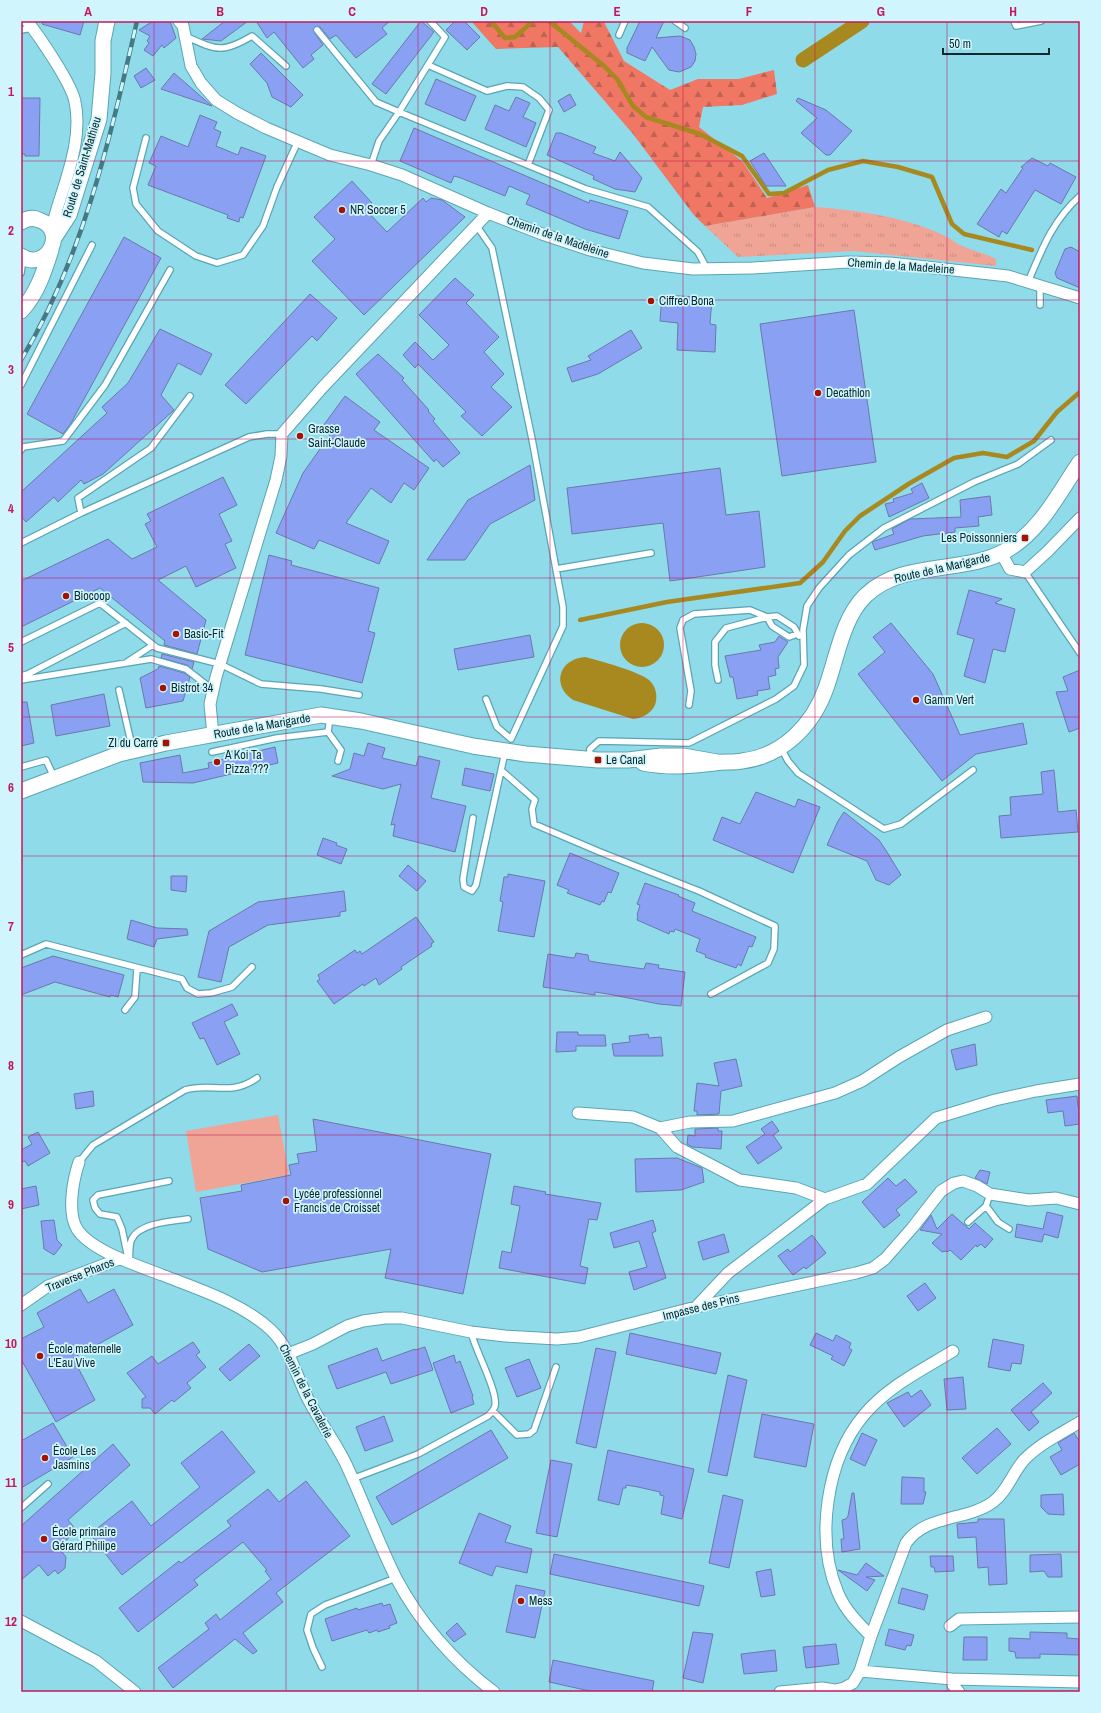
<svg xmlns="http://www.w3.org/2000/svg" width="1101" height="1713" font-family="'Archivo Narrow',sans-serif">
<defs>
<pattern id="grass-tufts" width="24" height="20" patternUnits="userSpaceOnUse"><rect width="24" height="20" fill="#efa496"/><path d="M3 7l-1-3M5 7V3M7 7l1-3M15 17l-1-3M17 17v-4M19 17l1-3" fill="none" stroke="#cb8d82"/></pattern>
<pattern id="forest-firs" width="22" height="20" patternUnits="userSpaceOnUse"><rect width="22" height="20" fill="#ef7763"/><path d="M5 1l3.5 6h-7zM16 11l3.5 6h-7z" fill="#c06252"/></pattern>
</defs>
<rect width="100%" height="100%" fill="#8fdbea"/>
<path fill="url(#grass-tufts)" d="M815,207C856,210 906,217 943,235C950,238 955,243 962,246C973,251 985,253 996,259V266L854,251L738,257L705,226Z"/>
<path fill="url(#forest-firs)" d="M471,21H569L581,33L584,21L604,22L624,61L670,90L698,79H739L774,70L777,94L742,105L703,107L699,127L743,162L767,198L808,185L815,207L705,226L693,214L633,134L558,47L496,49Z"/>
<path fill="#efa496" d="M278,1115L289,1175L196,1192L186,1131Z"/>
<path fill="#a8891f" d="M620 645a22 22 0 1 1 44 0a22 22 0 1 1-44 0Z
M585,657C600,661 638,671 649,680C656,686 658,696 655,705C651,714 642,718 633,719L573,700C551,685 559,659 585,657Z"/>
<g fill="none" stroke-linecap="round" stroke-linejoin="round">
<path stroke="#a8891f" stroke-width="4.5" d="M491,21L505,38L515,37L533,21
M549,21L604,66L617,79L633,106L646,117L700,134L742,156L769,194L784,193L828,170L863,161L898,167L932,177L952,224L964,234L1032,250
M580,620L667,602L800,583L823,562L845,531L860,516L910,483L954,458L983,453L1007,457L1034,441L1057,412L1080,392"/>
<path stroke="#a8891f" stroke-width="15" d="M803,60L862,21"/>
</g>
<path fill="#8aa1f3" stroke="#6b79aa" d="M43,21H84L80,35L42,24Z
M153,21H170L176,38L164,48L162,45L153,56L144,50L149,43L147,41L150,36L139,30Z
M225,21H248L221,41L202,39Z
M256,21H390L382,28L387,34L356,58L336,35L330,39L320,27H315L314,32L323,45L311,55L314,59L303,68L274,32L267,38Z
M421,21L434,32L386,94L372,84Z
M455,21H464L480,37L467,50L446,30Z
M640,21H664L656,38L680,36L690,40L694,47L696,54L695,61L691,67L679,72L669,70L652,47L645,61L627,53V48Z
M261,53L303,95L291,107L272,97L267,83L250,64Z
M146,68L155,80L141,88L134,76Z
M174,73L212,106L161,89Z
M436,79L476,96L465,121L425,104Z
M570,94L576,105L564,112L558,101Z
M516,97L530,103L523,117L536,123L526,147L485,129L495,105L509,111Z
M21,98H40L39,156H25V154H21Z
M798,98L826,110L852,131L830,155H826L801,133L817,118L796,101Z
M200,115L217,122L214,129L221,132L216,146L238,155L241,147L266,156L243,218L240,217L239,222L227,218L228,215L148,185L156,166L149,163L161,136L188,147Z
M414,128L589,203L590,200L628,211L619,239L585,229L526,204L530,195L509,186L505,196L461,178L454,176L451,183L400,161Z
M556,133H561L596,147L593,153L615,161L620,152L642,178L635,192L615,189L593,179L594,176L547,155Z
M764,153L786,186H766L750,161Z
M1032,158L1048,166L1050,163L1076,177L1061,204L1035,190L1007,234L1002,231L999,237L977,224L1001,189L1006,193L1023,168L1021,167Z
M352,181L372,203L366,210L387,232L423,198L426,202L431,198L442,200L465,217L364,315L312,261L335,239L314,217Z
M124,237L161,258L71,423L63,434L27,414Z
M1071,247L1080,252V288L1057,278L1055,273L1065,249Z
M455,278L474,295L466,303L499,337L484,352L504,374L491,387L512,407L482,436L461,416L466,412L418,364L415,368L403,355L415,342L433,360L449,345L419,315Z
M310,294L337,318L317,341L312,336L246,404L225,385Z
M662,295L712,298L710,324L716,325L715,352L677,350L678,323L660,321Z
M854,310L876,462L782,476L760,324Z
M160,329L212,354L201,375L178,363L161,395L174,410L103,474L84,484L81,480L58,502L54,497L26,522L21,516V492L107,413L102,407L128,383Z
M631,330L642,348L598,374L572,382L567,368L591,360L588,356Z
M378,354L404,378L402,380L429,410L428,411L435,419L433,421L460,453L443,467L436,459L434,462L356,374Z
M345,396L380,422L374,430L429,468L414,490L404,483L391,503L371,488L346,523L389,541L379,564L319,540L314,549L276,533L303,473L332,432L323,426Z
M530,465L535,500L490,524L465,560H427L468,500Z
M720,468L726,515L759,511L765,567L670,581L663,523L572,534L567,488Z
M223,477L237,505L219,514L232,541L225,544L236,568L196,587L186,566L158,580L206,620L197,654L164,645L165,641L100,588L21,627V581L108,539L132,559L157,547L145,524L151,521L147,514Z
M922,483L929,498L889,517L885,504L894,502L893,499L913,493L911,489Z
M990,496L992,515L978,517L979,526L955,528V532L923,536L875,550L872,542L894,534L892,529L910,519L961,517L960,500Z
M269,555L292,561L291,565L379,588L368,631L375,633L362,683L245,655Z
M969,590L1002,599L995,603L1015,609L1005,652L993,649L985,683L964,676L974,639L957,634Z
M891,623L933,674L960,735L1023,723L1027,744L976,754L942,781L858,674L885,652L873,637Z
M530,635L534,657L458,670L454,649Z
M779,636L788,642L778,657L779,668L775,669L776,675L768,677L770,689L757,691L758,695L737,699L733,677H730L725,656L761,650L759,645L775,642Z
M162,654L194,662L192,669L187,665L161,658Z
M159,666L184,673L190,677L183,701L146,708L140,678L158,669Z
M1080,670V728L1069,732L1056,692L1068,691L1063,677Z
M104,694L110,726L56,736L51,705Z
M21,702H27L34,743L21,746Z
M368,743L385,748L382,758L416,766L419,756L440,761L431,798L466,806L455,852L393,836L395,824L391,825L401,784L383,789L332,776L350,769L354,753L364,756Z
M275,747L278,763L193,783L143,782L140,763L180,755L183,773L209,768L208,763Z
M465,768L494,774L490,791L462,785Z
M1054,770L1058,812L1076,810L1078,832L1001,838L999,816L1011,815L1010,797L1043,794L1041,772Z
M756,792L795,807L798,799L820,807L793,873L713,840L722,817L740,824Z
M844,812L879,840L887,852L901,875L889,885L876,880L867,861L827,845L838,821Z
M323,838L337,843L336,845L347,849L341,864L317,855Z
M570,853L619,873L611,893L608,892L604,902L602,901L600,905L567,893L569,890L557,885Z
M408,865L426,881L417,891L399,876Z
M508,874L545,881L534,937L498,931L503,902L500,901L504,877H508Z
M171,876H187L186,892L171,890Z
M645,883L679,895L678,896L695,903L692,911L756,937L752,947L749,946L741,966L738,964L736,968L705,957L706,955L696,951L700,939L675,929L674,932L670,931L669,934L637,920L638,916L637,915L640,905L637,904Z
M344,891L346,911L340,912V916L268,925L229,947L221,982L198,977L209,931L258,902Z
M416,917L434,942L431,944L432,946L401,967L402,969L379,985L376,978L364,986L363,984L334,1004L317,981L320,979L318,975L355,950L357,953L360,951L362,954Z
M131,920L157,928L187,929L188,935L157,939L154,947L127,939Z
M576,953L588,955L589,961L601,963L644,969L646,963L659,965L658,968L685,972L681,1006L659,1004L608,994L595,992V995L543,987L548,954L573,958L575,957Z
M53,956L124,975L118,997L111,995L110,997L55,982L21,995V968Z
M232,1004L238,1015L224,1022L240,1054L217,1065L204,1038L200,1039L192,1023Z
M557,1032H578V1035H605L606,1046H576V1051L556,1052Z
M648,1034L649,1038L661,1037L663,1056H614L612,1044L630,1042L629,1036Z
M975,1044L977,1065L956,1070L951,1050Z
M736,1059L742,1086L721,1091L719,1114L697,1115V1111H694L697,1083L719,1086L714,1063Z
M93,1091L94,1106L76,1109L74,1094Z
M1077,1096L1078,1107H1080V1124L1065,1126L1063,1111L1048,1113L1046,1100Z
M313,1119L491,1154L463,1294L385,1278L391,1249L262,1272L208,1249L200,1198L242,1191L241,1185L291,1175L289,1165L299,1163L297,1154L317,1151Z
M772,1121L779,1131L773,1135L782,1148L758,1164L746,1147L765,1134L761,1129Z
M718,1128V1131H722L721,1149L692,1147L687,1144L688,1135L695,1136V1129Z
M38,1132L50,1153L28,1166L25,1161L21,1162V1150L32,1144L28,1137Z
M677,1158L702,1168L704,1182L681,1190L636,1192L635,1159Z
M980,1170L990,1172L987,1184L975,1178Z
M888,1178L896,1186L905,1179L917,1192L896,1210L900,1215L884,1228L862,1202Z
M36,1186L39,1205L21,1209V1189Z
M514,1186L546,1192L545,1194L601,1203L597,1220L589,1219L580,1266L588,1268L585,1284L499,1268L502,1251L511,1253L520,1206L511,1204Z
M1047,1212L1063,1216L1058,1238L1044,1234L1042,1242L1015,1237L1017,1224L1043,1229Z
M952,1214L969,1229L975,1223L993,1239L985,1248L981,1244L977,1247L976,1245L961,1260L950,1250L947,1252L946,1251L942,1252L932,1243L942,1234L920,1230L931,1215L937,1229Z
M54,1220L57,1240L62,1245L54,1255L44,1249L41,1221Z
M653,1220L656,1231L652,1233L666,1278L634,1290L629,1272L647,1267L639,1241L614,1248L610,1233Z
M724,1234L729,1252L703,1260L698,1242Z
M812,1235L826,1253L806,1269L804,1267L793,1275L778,1256L788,1249L790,1252Z
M925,1283L936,1298L918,1311L907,1296Z
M80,1289L88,1303L114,1289L133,1325L73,1358L95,1400L56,1422L21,1359V1339L44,1327L37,1313Z
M630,1333L721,1353L716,1374L626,1354Z
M816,1333L833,1341L836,1335L851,1343L849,1348L852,1350L844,1366L831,1359L833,1356L810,1345Z
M993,1339L1024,1345L1021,1364L1012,1363L1010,1371L988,1367Z
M193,1342L200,1352L196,1355L206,1367L187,1383L191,1388L174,1402L172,1400L155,1414L150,1408H142V1399L146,1397L127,1373L152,1356L158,1364Z
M249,1344L260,1356L230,1381L219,1369Z
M425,1347L433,1370L391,1384L386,1372L337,1389L328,1366L377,1348L382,1361L415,1349V1350Z
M596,1348L616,1352L596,1448L576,1443Z
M454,1355L456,1363L460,1361L473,1396L472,1397L474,1404L451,1413L433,1363Z
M529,1359L541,1388L517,1397L505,1368Z
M728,1375L747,1380L727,1476L708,1472Z
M963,1377L966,1409L947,1410L944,1379Z
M1043,1383L1052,1393L1031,1412L1039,1422L1029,1431L1011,1410Z
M921,1390L931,1405L904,1427L887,1403L908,1392L911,1397Z
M762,1414L814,1424L806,1467L754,1457Z
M384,1416L393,1441L365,1451L356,1427Z
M53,1423L73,1457L21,1488V1441Z
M997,1428L1011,1444L977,1474L962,1458Z
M491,1430L508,1458L392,1525L376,1497Z
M222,1431L255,1472L122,1575L90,1534L132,1501L151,1526L200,1487L181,1463Z
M862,1433L877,1440L865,1466L850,1459Z
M1074,1433L1080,1442V1464L1061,1475L1050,1457L1062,1450L1058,1443Z
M113,1444L130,1465L68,1520L77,1531L58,1547L66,1557L65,1568L58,1574L55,1570L48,1576L39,1565L21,1580V1526Z
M608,1450L694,1469L682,1519L661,1514L664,1496L660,1495V1492L638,1487L626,1485V1488H623L619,1505L598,1500Z
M551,1460L572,1464L557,1537L536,1533Z
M902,1477L924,1478V1492H926L923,1504H901Z
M306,1481L350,1536L276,1593L283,1602L243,1633L257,1651L253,1654L235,1639L173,1688L158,1668L209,1629L205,1623L216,1614L220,1620L271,1579L265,1571L267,1570L243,1542L194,1580L198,1585L138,1632L119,1608L179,1561L181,1563L231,1526L227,1521L268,1489L279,1502Z
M852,1493H854L860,1549L842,1552L841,1539H844L842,1520L846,1519L848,1516Z
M1063,1494L1064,1515L1048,1514L1041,1507V1495Z
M723,1495L743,1500L729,1568L709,1563Z
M479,1513L511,1526L505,1542L532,1549L527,1573L496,1566L492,1576L459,1563Z
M978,1519H1004L1007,1584L989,1585L988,1567L978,1568L976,1537L958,1538L957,1524L978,1522Z
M554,1554L704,1586L699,1606L550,1574Z
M1061,1554L1062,1577H1048L1044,1571L1030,1572V1555Z
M930,1556H953L954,1571L935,1572L934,1567H931Z
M866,1563L884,1576L866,1577L875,1580L867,1591L838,1570L857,1575Z
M771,1569L775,1595L761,1597L756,1572Z
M516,1585L545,1591L535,1638L506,1632Z
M902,1588L928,1595L924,1610L898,1603Z
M382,1603L383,1606L390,1604L397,1623L389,1626L390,1628L378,1632L377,1630L369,1633L367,1630L332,1641L325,1619L357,1608L358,1610Z
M457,1623L466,1634L454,1642L446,1633Z
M889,1629L914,1635L911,1646L907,1645L905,1650L885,1645Z
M693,1632L713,1634L703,1683L683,1678Z
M1030,1632L1067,1633V1638L1080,1639V1655L1040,1654V1658H1016L1015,1652L1009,1651V1638L1030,1639Z
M964,1637H987V1660H963Z
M836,1644L839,1664L806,1668L803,1647Z
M775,1650L777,1671L744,1674L741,1654Z
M553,1660L654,1681L652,1692H594L549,1682Z"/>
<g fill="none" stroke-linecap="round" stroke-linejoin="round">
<defs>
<path id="lane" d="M675,21L685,28
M1014,21L1016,26L1041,21
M21,30L32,28
M317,30L376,102L399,112L445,37L430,21
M619,35L625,21
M185,36C216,50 222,54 252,36L286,66
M428,65L487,91L507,86L523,87L539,98L549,110L528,165
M146,138L133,188L136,204L158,231L196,256L217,263L243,255L263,226L277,187L298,141
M371,165L379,141L399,112L586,189L648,207L698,252L707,269
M476,225L492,248L532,439L563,607V626L511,739L497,727L486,699
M21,273L23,258
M1028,282C1042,249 1053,220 1080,196
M1040,305V285
M21,385L92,245
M21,450L23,447L63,441L105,385L170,270
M81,513L78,498L151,448L190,396
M21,543L81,513L249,437L267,434H282
M556,569L651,553
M1025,572L1080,653
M21,642L100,603L157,648L220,664L261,684L321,689L359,695
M127,662L153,645
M21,676L28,674L126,623
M21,680L151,659L186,669L213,690
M718,680L715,665V642L726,628L767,617L777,616L794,627L799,636
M119,690L133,751
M689,705L691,691L680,628L683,620L694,614L750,610L767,617L772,626L789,637L797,634
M328,732L341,750L338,761
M781,748L788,761L798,773L884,829L901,824L973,770
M212,752L277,738L328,732L330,717
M589,759L590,749L599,741L689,743L776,699L794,686L804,665L803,630L807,606L819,588L849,555L884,528L974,482L1018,464L1051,440
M21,767L46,760L54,777
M502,771L535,800L532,809L534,824L600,852L699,891L775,926L774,949L768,963L711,994
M473,818L463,879L464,887L472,891L476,885L505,752
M21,955L46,944L182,979L187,988L198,994L211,993L232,987L252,967
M125,1010L135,997L137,969
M79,1162L93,1145L185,1090C212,1082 230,1097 257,1078
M169,1181L98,1195L93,1200L95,1208L100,1214L117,1217L122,1229L129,1263C130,1256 129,1247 131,1241C137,1223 172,1221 188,1219
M986,1206L998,1222L1009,1229
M968,1222L986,1206L990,1194
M493,1411L517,1435L529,1434L534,1430L556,1367
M352,1479L418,1454L488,1416C491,1413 494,1410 495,1406C498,1391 475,1350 471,1332
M21,1508L48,1484
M322,1667L313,1648L307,1630L311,1614L325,1605L396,1578"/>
<path id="street" d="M27,21C39,36 72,84 75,102C80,125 74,155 67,177C62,195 55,211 52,229
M179,21L183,26L191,66L201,83L216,100L237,113L266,128L330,155L371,165L402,175L488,213L542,234L590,250L643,263L693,269L753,268L848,262L890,263L1008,276L1080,298
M1001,553L1010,569L1025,572L1048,551L1080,518
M213,735L210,704L216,677L276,480L281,456L282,434L322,388L488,213
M578,1113L633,1117L660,1128
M79,1162C73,1180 67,1212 77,1229C91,1251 139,1266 162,1275C198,1289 242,1303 271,1330C291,1349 297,1379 310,1403C321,1423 335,1442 345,1462C363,1500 377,1540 396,1578C420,1623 453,1661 494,1692
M825,1199L796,1188L740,1180L677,1147L660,1128L690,1122L733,1121L835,1093L862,1081L899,1057L947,1030L986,1017
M21,1305L48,1286L119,1259
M696,1307L728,1273L825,1199L867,1184L936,1118L995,1100L1036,1091L1080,1084
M288,1354L313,1344L347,1326L363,1321L385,1318H402L471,1332L505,1336L557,1339L579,1337L696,1307L856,1273L873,1268L885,1259L913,1227L941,1191L954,1183L963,1181L977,1186L990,1194L1029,1200L1056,1198L1080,1204
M21,1621L96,1661L135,1692
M950,1626L959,1619L1080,1617
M871,1636C858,1623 845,1610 838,1593C815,1539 826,1460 864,1415C887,1387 922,1370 953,1351
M860,1671L952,1679L1080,1682
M952,1679L953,1685L959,1692
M780,1692L822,1688L835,1690L844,1688L853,1683L860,1671L871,1636L906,1543C926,1514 967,1521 993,1502C1007,1492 1013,1472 1024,1460C1039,1444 1062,1433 1080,1422"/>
<path id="secondary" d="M21,222C26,219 33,217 39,220C69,230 47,273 21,256
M54,238L69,215L99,119L103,73V41L107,21
M21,311C37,294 44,272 51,250
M643,763C671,768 687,766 715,763C724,761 733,763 742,761C783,756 813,725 826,688C837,658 842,619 865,596C903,559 964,575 1007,550C1041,530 1058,494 1080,462
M21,791L119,754L166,743L321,715L361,721L473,746L526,754L598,760H628L661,756H683L717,762"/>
</defs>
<use href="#lane" stroke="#5aa5b4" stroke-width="8"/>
<use href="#street" stroke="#5aa5b4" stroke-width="13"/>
<use href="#secondary" stroke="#5aa5b4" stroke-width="17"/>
<use href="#lane" stroke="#fff" stroke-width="5.5"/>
<use href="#street" stroke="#fff" stroke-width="11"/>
<use href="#secondary" stroke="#fff" stroke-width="15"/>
<defs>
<path id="rail" d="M21,360C84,256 110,138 137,21"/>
</defs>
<use href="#rail" stroke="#457a84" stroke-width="4.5"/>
<use href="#rail" stroke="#d1f5fc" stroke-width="3" stroke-dasharray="9" stroke-linecap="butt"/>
</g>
<path fill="none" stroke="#c2185b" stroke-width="1" stroke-opacity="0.55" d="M154,21V1692M286,21V1692M418,21V1692M550,21V1692M683,21V1692M815,21V1692M947,21V1692M21,161H1080M21,300H1080M21,439H1080M21,578H1080M21,717H1080M21,856H1080M21,996H1080M21,1135H1080M21,1274H1080M21,1413H1080M21,1552H1080"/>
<g fill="#a51200" stroke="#d1f5fc" stroke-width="1.5">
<circle cx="342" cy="210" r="4"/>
<circle cx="651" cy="301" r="4"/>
<circle cx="818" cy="393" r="4"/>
<circle cx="300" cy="436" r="4"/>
<rect x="1021" y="534" width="8" height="8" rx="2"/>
<circle cx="66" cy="596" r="4"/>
<circle cx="176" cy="634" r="4"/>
<circle cx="163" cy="688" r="4"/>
<circle cx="916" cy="700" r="4"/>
<rect x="162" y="739" width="8" height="8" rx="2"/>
<rect x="594" y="756" width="8" height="8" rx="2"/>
<circle cx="217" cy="762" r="4"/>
<circle cx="286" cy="1201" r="4"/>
<circle cx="40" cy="1356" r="4"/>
<circle cx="45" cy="1458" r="4"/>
<circle cx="44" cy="1539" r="4"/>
<circle cx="521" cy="1601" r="4"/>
</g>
<g text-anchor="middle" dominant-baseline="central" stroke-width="3.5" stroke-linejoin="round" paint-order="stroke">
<g font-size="12" fill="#08292f" stroke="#d1f5fc">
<text transform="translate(82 167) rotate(-73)">Route de Saint-Mathieu</text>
<text transform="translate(558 237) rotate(19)">Chemin de la Madeleine</text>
<text transform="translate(901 266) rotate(4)">Chemin de la Madeleine</text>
<text transform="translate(942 568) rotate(-13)">Route de la Marigarde</text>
<text transform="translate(262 726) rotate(-10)">Route de la Marigarde</text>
<text transform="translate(80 1275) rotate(-22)">Traverse Pharos</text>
<text transform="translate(701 1307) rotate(-14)">Impasse des Pins</text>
<text transform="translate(306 1391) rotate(63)">Chemin de la Cavalerie</text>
</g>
<g font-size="12" fill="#08292f" stroke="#d1f5fc" text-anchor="start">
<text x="350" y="210">NR Soccer 5</text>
<text x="659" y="301">Ciffreo Bona</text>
<text x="826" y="393">Decathlon</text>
<text x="308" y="429">Grasse<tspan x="308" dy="14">Saint-Claude</tspan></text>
<text x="1017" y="538" text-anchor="end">Les Poissonniers</text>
<text x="74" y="596">Biocoop</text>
<text x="184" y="634">Basic-Fit</text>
<text x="171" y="688">Bistrot 34</text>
<text x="924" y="700">Gamm Vert</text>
<text x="158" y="743" text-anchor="end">ZI du Carré</text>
<text x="225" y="755">A Koi Ta<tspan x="225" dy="14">Pizza ???</tspan></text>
<text x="606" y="760">Le Canal</text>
<text x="294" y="1194">Lycée professionnel<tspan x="294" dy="14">Francis de Croisset</tspan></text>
<text x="48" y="1349">École maternelle<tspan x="48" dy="14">L'Eau Vive</tspan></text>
<text x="53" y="1451">École Les<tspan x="53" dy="14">Jasmins</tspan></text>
<text x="52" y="1532">École primaire<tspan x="52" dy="14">Gérard Philipe</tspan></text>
<text x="529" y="1601">Mess</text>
</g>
</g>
<rect width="1101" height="1713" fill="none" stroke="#d1f5fc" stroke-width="44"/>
<path d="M943 48v6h106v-6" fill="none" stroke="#08292f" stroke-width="2"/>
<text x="949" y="48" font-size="12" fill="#08292f" stroke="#d1f5fc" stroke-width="3" paint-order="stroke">50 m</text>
<rect x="22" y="22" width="1057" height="1669" fill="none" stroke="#c2185b" stroke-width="1.5"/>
<g font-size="13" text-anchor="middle" font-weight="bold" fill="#c2185b">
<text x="88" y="16">A</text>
<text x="220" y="16">B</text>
<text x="352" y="16">C</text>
<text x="484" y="16">D</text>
<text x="617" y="16">E</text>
<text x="749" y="16">F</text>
<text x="881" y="16">G</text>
<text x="1013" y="16">H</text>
<text x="11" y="96">1</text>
<text x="11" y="235">2</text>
<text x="11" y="374">3</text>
<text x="11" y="513">4</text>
<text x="11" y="652">5</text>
<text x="11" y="792">6</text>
<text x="11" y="931">7</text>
<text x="11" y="1070">8</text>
<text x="11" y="1209">9</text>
<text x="11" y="1348">10</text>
<text x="11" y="1487">11</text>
<text x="11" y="1626">12</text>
</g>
</svg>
